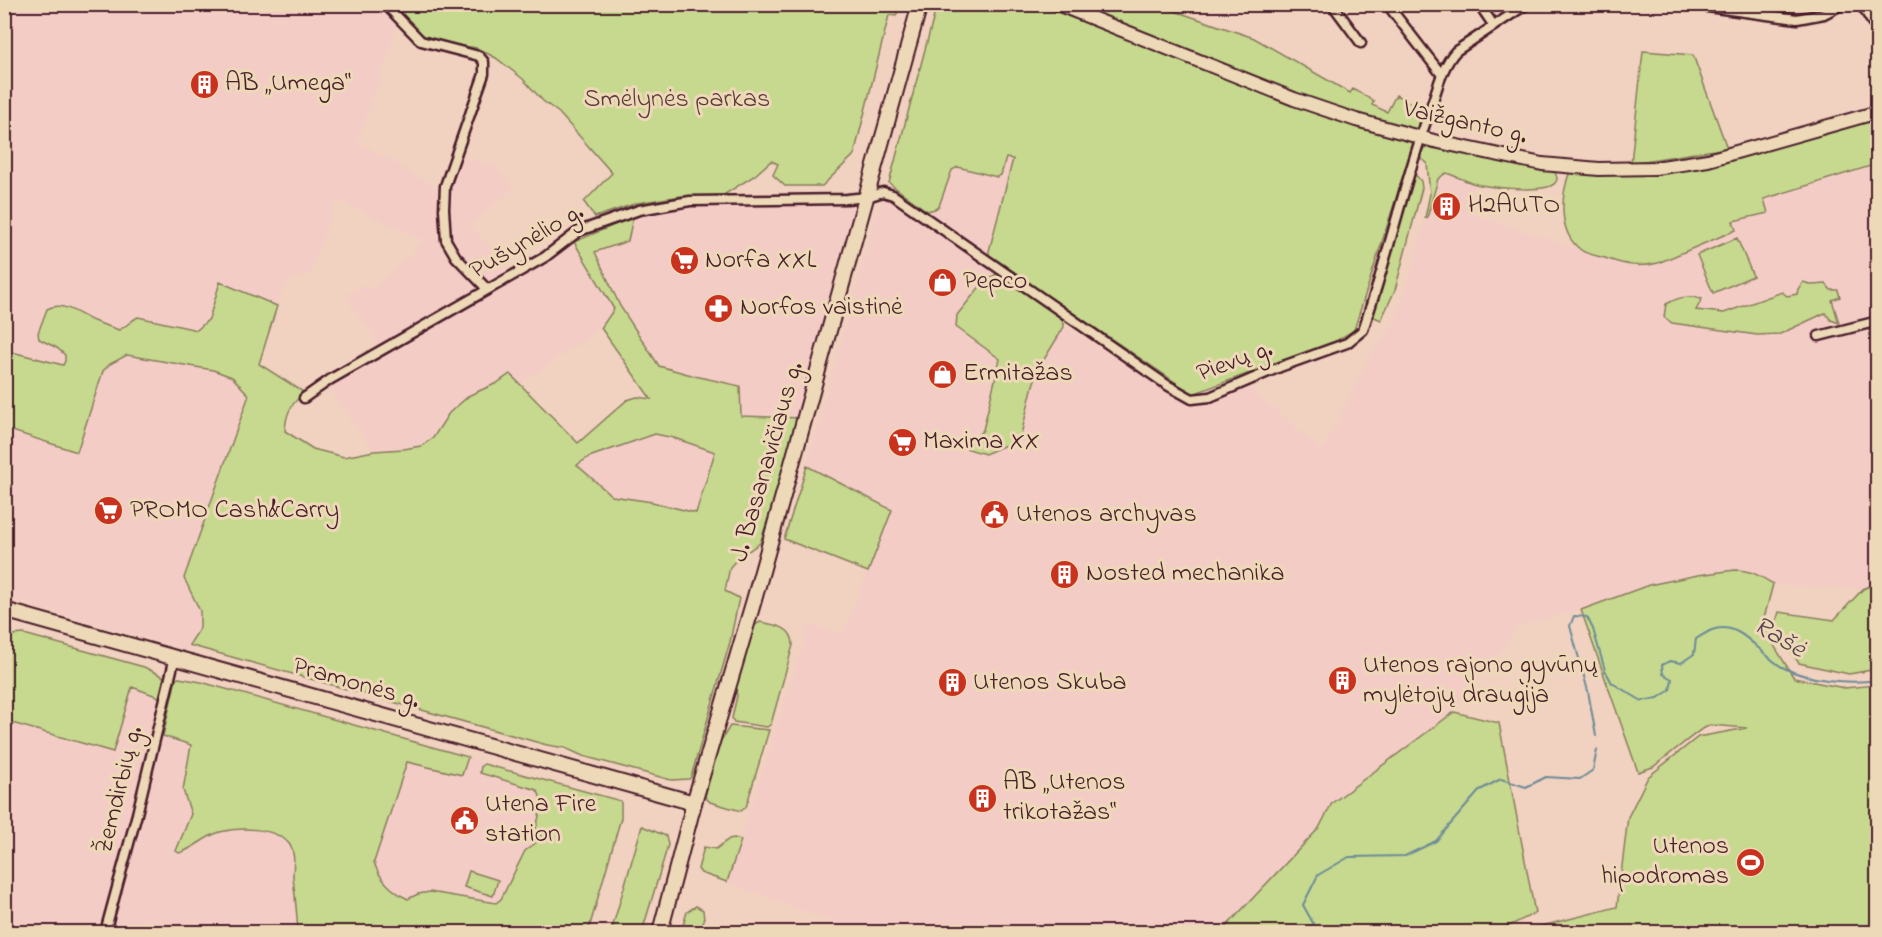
<svg xmlns="http://www.w3.org/2000/svg" width="1882" height="937" font-family="'Indie Flower',sans-serif">
<rect width="100%" height="100%" fill="#f1d1c0"/>
<filter id="ink" filterUnits="userSpaceOnUse"><feTurbulence type="fractalNoise" baseFrequency=".0167" numOctaves="2"/><feDisplacementMap in="SourceGraphic" scale="12" xChannelSelector="R" yChannelSelector="G"/><feConvolveMatrix kernelMatrix="1 2 1 2 8 2 1 2 1" color-interpolation-filters="sRGB"/></filter>
<g filter="url(#ink)">
<path fill="#f3ccc6" d="M4,5H390L399,13L390,48L357,141L437,188L450,153L495,166L513,188L470,225L510,270L552,244L569,231L614,309L601,328L520,384L510,374L497,383L470,395L449,413L433,438L421,446L404,449L374,451L323,378L379,344L345,296L360,286L374,290L425,241L336,198L310,273L284,282L277,306L220,282L209,319L196,330L138,317L131,320L126,327L119,330L97,322L66,307L47,344L57,348L65,355V361L62,365L5,350Z
M1006,158L1013,159L989,250L999,263L957,315L991,352L1000,359L983,430L965,448L1033,385L1040,366L1064,327L1189,401L1202,402L1214,399L1247,386L1323,451L1372,353L1393,325L1401,304L1438,179L1446,173L1474,183L1475,216L1636,267L1736,229L1732,221L1768,213L1764,199L1877,164V583L1863,589L1773,584L1757,574L1748,570H1735L1698,575L1610,599L1581,610L1519,625L1454,712L1332,803L1319,828L1221,932H860L727,882L810,624L843,635L892,510L807,466L873,227L889,183L927,211L935,209L939,206L952,170L958,167L997,177L1001,175Z
M843,203L851,205L856,213L801,418L741,416L695,376L659,366L620,306L595,252L628,241L633,217L682,206L705,204Z
M127,355L213,370L232,377L249,395L185,578L200,611V628L186,650L5,598L4,421L77,452L103,371L110,364Z
M655,434L715,452L697,513L652,502L612,496L577,465L589,457Z
M132,686L169,703L163,736L191,745L183,790L191,813L186,851L198,842L220,832L260,829L283,839L290,846L294,857L293,874L298,932H5L4,721L112,751Z
M468,757L484,764L481,766V773L537,790L541,796V806L536,828L542,838L525,851L501,899L496,903L418,894L409,899L398,895L382,878L377,871L374,862L408,762L462,775Z"/>
<path fill="#c6d98e" stroke="#887c5c" stroke-width="1.5" fill-rule="evenodd" d="M394,5H900L896,16L889,15L854,155L822,186H785L773,175L778,164L771,161L754,176L722,196H681L637,203L595,217L584,202L612,173L559,113L543,101L523,79L496,58L477,48L438,42L420,34Z
M937,5H1157L1254,38L1350,93L1353,89L1374,101L1372,105L1387,112L1396,95L1424,110L1354,330L1338,340L1193,394L999,263L989,255V251L1013,159L1006,158L1001,175L997,177L958,167L952,170L939,206L935,209L927,211L889,183Z
M1643,51L1693,55L1727,148L1631,163Z
M1877,119V164L1764,199L1768,213L1733,221L1736,230L1658,263C1639,268 1625,265 1608,259C1600,256 1587,255 1581,250C1557,232 1561,195 1570,171L1699,166Z
M1432,146L1554,171C1556,175 1559,179 1555,183C1546,194 1486,187 1472,183C1464,180 1455,176 1446,173L1438,179L1427,218H1425L1430,194L1427,163L1418,156L1424,148Z
M1412,171L1421,181L1422,188L1395,290L1381,320L1370,315Z
M633,217L628,241L595,252L620,306L659,366L695,376L740,386L741,416L801,418L760,543L737,559L730,567L725,591L739,598L730,642L691,777L689,779L671,780L583,756L565,748L547,745L189,645L200,628V611L184,578L249,395L232,377L213,370L127,355L110,364L103,371L77,452L9,430L5,421L4,350L63,365L65,361V355L57,348L39,339L38,333L47,309C64,300 80,316 96,322C103,325 112,327 119,330C127,326 130,321 138,317L197,330L209,319L220,282L277,306L259,364L305,393C291,403 286,413 285,431L313,449L344,457L374,451L404,449L421,446L433,438L449,413L470,395L497,383L510,374L578,443L627,400L637,397L651,399L601,328L614,309L574,242ZM655,434L674,438L715,452L696,513L652,502L612,496L577,465L589,457Z
M1737,238L1753,276L1713,293L1697,255Z
M999,273L1061,317L1064,327L1040,366L1033,385L1020,439L985,454L965,448L983,430L1000,359L956,327L957,315L986,279Z
M1803,282L1813,285L1826,284L1831,290H1838L1840,297L1832,300L1839,323L1831,320L1825,313L1780,334L1757,335L1672,323L1664,317L1666,304C1679,297 1688,295 1702,299L1696,310L1724,313L1782,292L1787,296L1797,294L1798,289Z
M807,466L892,510L868,572L784,539Z
M1735,570C1751,570 1760,576 1773,584L1762,626L1794,678L1844,688L1877,685V932H1518L1617,907L1628,817L1648,777L1698,737L1747,728L1710,725L1699,731L1653,767L1638,772L1581,610L1649,585L1698,575Z
M1877,583V669L1849,674L1799,663L1774,628L1779,612L1834,620L1863,589Z
M760,622C776,625 793,627 793,645L771,724L767,727L734,722L732,718L737,696L735,684L752,627Z
M5,632L12,635L24,634L144,667L164,677L159,697L132,687L113,752L5,721Z
M179,678L201,682L468,757L462,775L407,762L374,862C379,879 393,892 408,899L418,894L430,892L496,903L501,899L525,851L542,838L536,828C539,815 545,802 537,790L480,773L481,766L484,764L621,801V818L588,932H298C297,914 295,896 293,877C293,866 296,855 290,845C277,827 239,827 220,832C205,836 194,849 179,853L176,851L191,814L183,790L191,745L163,736L176,679Z
M1454,712L1499,723L1535,913L1497,932H1221L1319,828L1332,803Z
M730,726L769,730L746,807L741,811L710,802L705,797L717,747Z
M642,826L666,836L668,845L642,932H611Z
M734,838L741,840L727,882L701,873L698,869L704,847L716,849L729,839Z
M469,871L498,880L493,896L464,887Z
M696,906L703,910L704,920L701,932H681L687,912Z"/>
<g fill="none" stroke-linecap="round" stroke-linejoin="round">
<path stroke="#6d8b98" stroke-width="2" d="M1596,736L1588,691L1570,626L1574,616L1587,617L1593,629L1605,670L1612,683L1642,701L1658,698L1670,690L1672,679L1663,674L1662,665L1670,661L1681,663L1694,654L1696,639C1701,636 1707,632 1712,630C1740,619 1760,655 1782,667C1809,681 1848,684 1878,680
M1318,932L1303,905L1318,875L1349,857L1405,856L1436,841L1480,790L1501,779L1526,787L1546,777L1580,779L1593,770L1597,750"/>
<defs>
<path id="minor" d="M385,4L421,41L479,56L484,62V74L445,186L444,209L446,240L456,257L487,289
M1332,4L1361,43
M1387,4L1442,75
M1479,4L1494,26
M1685,4L1797,19L1824,14L1843,4
M1861,4L1878,32
M1819,336L1878,321
M304,398L331,379L545,257L579,231L639,210L690,201L847,199L867,197L883,192L893,195L1167,385L1192,399L1210,397L1280,367L1347,343L1363,330C1388,257 1404,182 1430,110C1437,90 1442,66 1456,51L1527,4
M105,932L137,814L175,657"/>
<path id="secondary" d="M1057,4L1294,99L1356,120L1434,141L1542,164L1599,169L1655,168L1708,160L1878,112"/>
<path id="primary" d="M694,803L754,600L920,4"/>
<path id="trunk" d="M4,610L694,803L660,932"/>
</defs>
<use href="#minor" stroke="#4a1f2b" stroke-width="13"/>
<use href="#secondary" stroke="#4a1f2b" stroke-width="16"/>
<use href="#primary" stroke="#4a1f2b" stroke-width="18"/>
<use href="#trunk" stroke="#4a1f2b" stroke-width="18"/>
<use href="#minor" stroke="#edd8b7" stroke-width="8"/>
<use href="#secondary" stroke="#edd8b7" stroke-width="12"/>
<use href="#primary" stroke="#edd8b7" stroke-width="14"/>
<use href="#trunk" stroke="#edd8b7" stroke-width="14"/>
</g>
</g>
<defs>
<symbol id="building-disc" viewBox="-11 -11 22 22"><circle r="9.5" fill="#c8321e" stroke="#edd8b7"/><path d="M-4-6H4V6H1V3H-1V6H-4ZM-2.5-4.3h1.7v1.8h-1.7ZM.8-4.3h1.7v1.8H.8ZM-2.5-1h1.7V.8h-1.7ZM.8-1h1.7V.8H.8Z" fill="#fff"/></symbol>
<symbol id="supermarket-disc" viewBox="-11 -11 22 22"><circle r="9.5" fill="#c8321e" stroke="#edd8b7"/><path d="M-6-5.5h2.5l.6 2H6L4.5 2H-2.5L-4.4-4H-6ZM-1.5 3.2a1.3 1.3 0 1 0 .1 0ZM3 3.2a1.3 1.3 0 1 0 .1 0Z" fill="#fff"/></symbol>
<symbol id="shop-disc" viewBox="-11 -11 22 22"><circle r="9.5" fill="#c8321e" stroke="#edd8b7"/><path d="M-5-2.5h2.3a2.7 3.5 0 0 1 5.4 0H5L5.5 6h-11ZM-1.5-2.5h3a1.5 2.3 0 0 0-3 0Z" fill="#fff"/></symbol>
<symbol id="pharmacy-disc" viewBox="-11 -11 22 22"><circle r="9.5" fill="#c8321e" stroke="#edd8b7"/><path d="M-2-6h4v4h4v4h-4v4h-4v-4h-4v-4h4Z" fill="#fff"/></symbol>
<symbol id="civic-disc" viewBox="-11 -11 22 22"><circle r="9.5" fill="#c8321e" stroke="#edd8b7"/><path d="M-.6-6.5H3V-4.5H.6V-3L4-1V1h2V6H-6V1h2V-1L-.6-3ZM-1.2 2.5V6h2.4V2.5Z" fill="#fff"/></symbol>
<symbol id="stadium-disc" viewBox="-11 -11 22 22"><circle r="9.5" fill="#c8321e" stroke="#edd8b7"/><path d="M0-5a6.5 5 0 1 0 0 10a6.5 5 0 1 0 0-10ZM-3.5-1.8h7v3.6h-7Z" fill="#fff"/></symbol>
</defs>
<g fill-rule="evenodd">
<use href="#building-disc" x="188" y="68" width="33" height="33"/>
<use href="#building-disc" x="1430" y="190" width="33" height="33"/>
<use href="#supermarket-disc" x="668" y="244" width="33" height="33"/>
<use href="#shop-disc" x="926" y="266" width="33" height="33"/>
<use href="#pharmacy-disc" x="702" y="292" width="33" height="33"/>
<use href="#shop-disc" x="926" y="358" width="33" height="33"/>
<use href="#supermarket-disc" x="886" y="426" width="33" height="33"/>
<use href="#supermarket-disc" x="92" y="494" width="33" height="33"/>
<use href="#civic-disc" x="978" y="498" width="33" height="33"/>
<use href="#building-disc" x="1048" y="558" width="33" height="33"/>
<use href="#building-disc" x="1326" y="664" width="33" height="33"/>
<use href="#building-disc" x="936" y="666" width="33" height="33"/>
<use href="#building-disc" x="966" y="782" width="33" height="33"/>
<use href="#civic-disc" x="448" y="804" width="33" height="33"/>
<use href="#stadium-disc" x="1734" y="846" width="33" height="33"/>
</g>
<g text-anchor="middle" dominant-baseline="central" stroke-width="6" stroke-linejoin="round" paint-order="stroke">
<g font-size="26" fill="#4a1f2b" stroke="#edd8b7" text-anchor="start">
<text x="225" y="84">AB „Umega“</text>
<text x="1468" y="206">H2AUTO</text>
<text x="705" y="261">Norfa XXL</text>
<text x="963" y="282">Pepco</text>
<text x="740" y="308">Norfos vaistinė</text>
<text x="963" y="374">Ermitažas</text>
<text x="923" y="442">Maxima XX</text>
<text x="130" y="511">PROMO Cash&amp;Carry</text>
<text x="1016" y="515">Utenos archyvas</text>
<text x="1086" y="574">Nosted mechanika</text>
<text x="1363" y="666">Utenos rajono gyvūnų<tspan x="1363" dy="30">mylėtojų draugija</tspan></text>
<text x="973" y="683">Utenos Skuba</text>
<text x="1003" y="783">AB „Utenos<tspan x="1003" dy="30">trikotažas“</tspan></text>
<text x="485" y="805">Utena Fire<tspan x="485" dy="30">station</tspan></text>
<text x="1729" y="847" text-anchor="end">Utenos<tspan x="1729" dy="30">hipodromas</tspan></text>
</g>
<g font-size="26" fill="#5d3b3a" stroke="#edd8b7">
<text x="677" y="100">Smėlynės parkas</text>
</g>
<g font-size="26" fill="#4a1f2b" stroke="#edd8b7">
<text transform="translate(1465 123) rotate(13)">Vaižganto g.</text>
<text transform="translate(527 242) rotate(-30)">Pušynėlio g.</text>
<text transform="translate(1235 362) rotate(-20)">Pievų g.</text>
<text transform="translate(768 462) rotate(-74)">J. Basanavičiaus g.</text>
<text transform="translate(356 684) rotate(16)">Pramonės g.</text>
<text transform="translate(120 790) rotate(-76)">Žemdirbių g.</text>
</g>
<g font-size="27" font-style="italic" fill="#56434f" stroke="#edd8b7">
<text transform="translate(1779 638) rotate(31)">Rašė</text>
</g>
</g>
<rect width="1882" height="937" fill="none" stroke="#edd8b7" stroke-width="24"/>
<rect x="12" y="12" width="1858" height="913" fill="none" stroke="#4a1f2b" stroke-width="2" filter="url(#ink)"/>
</svg>
